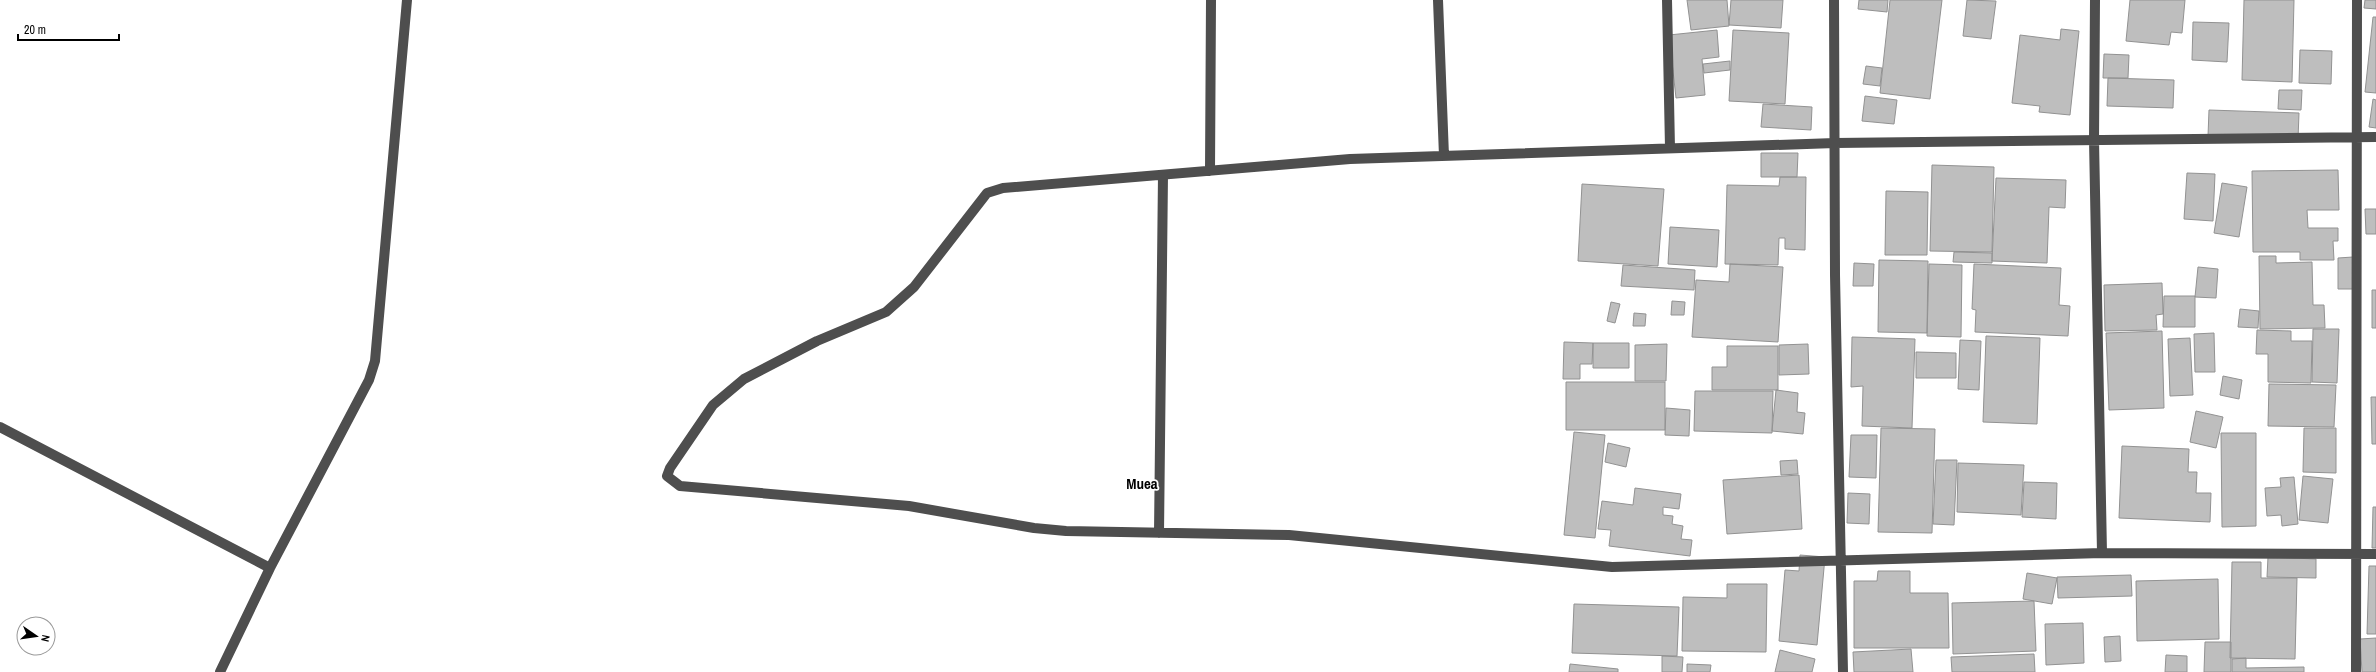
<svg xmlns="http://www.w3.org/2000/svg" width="2376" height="672" font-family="'Archivo Narrow',sans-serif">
<rect width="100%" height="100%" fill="#fff"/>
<path fill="#bebebe" stroke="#929292" d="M1687,0H1727L1729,26L1691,30Z
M1731,0H1783L1781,28L1729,25Z
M1859,0H1888L1887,12L1858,9Z
M1890,0H1942L1930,99L1880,93Z
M1967,0L1996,1L1991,39L1963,36Z
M2130,0H2185L2182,33L2171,32L2169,45L2126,41Z
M2244,0H2294L2292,82L2242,80Z
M2365,0H2376V9L2364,8Z
M2373,17H2376V93L2365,92Z
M2193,22L2229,23L2227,62L2192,60Z
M2061,29L2079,31L2070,115L2039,112L2040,106L2012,103L2020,35L2060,40Z
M1717,30L1719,57L1702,59L1705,95L1676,98L1669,35Z
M1733,30L1789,33L1785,104L1729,101Z
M2300,50L2332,51L2331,84L2299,83Z
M2104,54L2129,55L2128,78H2103Z
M1730,61V70L1704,73L1703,64Z
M1866,66L1882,68L1880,86L1863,84Z
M2108,78L2174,80L2173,108L2107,106Z
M2279,90H2302L2301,110L2278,109Z
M1865,96L1897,100L1894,124L1862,121Z
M2373,99L2376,100V128L2369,127Z
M1763,104L1812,107L1811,130L1761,127Z
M2209,110L2299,113L2298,139L2208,136Z
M1761,153H1798L1797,177H1761Z
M1932,165L1994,167L1992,252L1930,251Z
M2338,170L2339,210H2307L2308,228H2338V241H2333L2334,260H2300V252H2253L2252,171Z
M2187,173L2215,174L2213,221L2184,219Z
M1780,177H1806L1805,250L1785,249V238H1779L1778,265L1725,264L1727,185L1779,186Z
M1996,178L2066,180L2065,208L2049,207L2047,263L1992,261Z
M2222,183L2247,187L2239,237L2214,233Z
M1582,184L1664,189L1658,266L1578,261Z
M1886,191L1928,192L1927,255H1885Z
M2365,209H2376V234H2366Z
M1670,227L1719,230L1717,267L1668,264Z
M1954,252L1992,253V263L1953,262Z
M2259,256H2276V263L2312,262L2313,305H2324L2325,328L2260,329Z
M2353,257V289H2338V258Z
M1879,260L1928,261L1927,333L1878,332Z
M1854,263L1874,264L1873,286H1853Z
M1730,264L1783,267L1778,342L1692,337L1696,280L1729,282Z
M1929,264L1962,265L1961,337L1927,336Z
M1974,264L2061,268L2059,305L2070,306L2068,336L1975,332L1976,310L1972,309Z
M1623,265L1695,270L1694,290L1621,286Z
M2198,267L2218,269L2216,298L2195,297Z
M2162,283L2163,314L2156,315L2157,330L2105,331L2104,285Z
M2372,290H2376V328H2372Z
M2164,296H2195V327H2163Z
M1672,301L1685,302L1684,315H1671Z
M1611,302L1620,304L1615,323L1607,321Z
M2240,309L2259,311L2258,328L2238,327Z
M1634,313L1646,314L1645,326H1633Z
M2313,329H2339L2337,383L2312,382Z
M2257,330L2291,331V341H2312L2311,383L2268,382V354H2256Z
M2162,331L2164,408L2109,410L2106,333Z
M2214,333L2215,372H2195L2194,334Z
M1986,336L2040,338L2037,424L1983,422Z
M1852,337L1915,339L1912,428L1862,426L1863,386L1851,387Z
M2190,338L2193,395L2170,396L2168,339Z
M1960,340L1981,341L1979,390L1958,389Z
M1564,342L1593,343L1592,364H1580V379H1563Z
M1593,343H1629V368H1593Z
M1667,344L1666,381H1635V345Z
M1808,344L1809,374L1779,375V345Z
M1727,346H1778V390H1712V367H1727Z
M1916,352L1956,353V378H1916Z
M2223,376L2242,380L2239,399L2220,395Z
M1566,382H1665V430H1566Z
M2269,384L2336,385L2334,427L2268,426Z
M1776,390L1798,393L1797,412L1805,413L1803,434L1772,431Z
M1695,391H1773L1772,433L1694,431Z
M2371,397H2376V444H2372Z
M1666,408L1690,410L1689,436L1665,435Z
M2196,411L2223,417L2216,448L2190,442Z
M1881,428L1935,429L1932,533L1878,532Z
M2304,428H2336V473L2303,472Z
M1574,432L1605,435L1595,538L1564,535Z
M2221,433H2256V526L2222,527Z
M1851,435H1877L1876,478L1849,477Z
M1608,443L1630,448L1626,467L1605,462Z
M2122,446L2189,449L2188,472H2197L2196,493H2211L2210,522L2119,518Z
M1797,460L1798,474L1781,475L1780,461Z
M1936,460H1957L1954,525L1933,524Z
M1958,463L2024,465L2021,515L1957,512Z
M1799,475L1802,529L1727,534L1723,480Z
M2303,476L2333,479L2328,523L2299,520Z
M2294,477L2298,524L2282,526L2281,515L2267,516L2265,488L2281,487L2280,478Z
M2024,482L2057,483L2056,519L2022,517Z
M1635,488L1681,494L1679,509L1663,507V515L1673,516L1672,524L1683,526L1681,539L1692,540L1690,556L1609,546L1611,530L1598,529L1602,501L1633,505Z
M1848,493L1870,494L1869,524L1847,523Z
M2373,507H2376V548H2372Z
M1800,555L1825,557L1817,645L1779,641L1785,570L1799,571Z
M2268,557L2316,559V578L2267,577Z
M2232,562H2261V578H2297L2295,659L2230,658Z
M2369,566H2376V634H2367Z
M1878,571H1910V593H1948L1949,648H1854V581H1877Z
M2027,573L2057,578L2052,604L2023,599Z
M2131,575L2132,596L2058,598L2057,577Z
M2218,579L2219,639L2137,641L2136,581Z
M1727,584H1767L1766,652L1682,651L1683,597L1727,598Z
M2034,601L2036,651L1953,654L1952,603Z
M1574,604L1679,607L1677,656L1572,653Z
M2083,623L2084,663L2046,665L2045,624Z
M2120,636L2121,661L2105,662L2104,637Z
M2376,638V672H2362L2360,639Z
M2205,642H2231V672H2204Z
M1911,649L1913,672H1854L1853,652Z
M1780,650L1815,659L1812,672H1775Z
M2034,654L2035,672H1952L1951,657Z
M2166,655L2187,656V672H2165Z
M1662,656L1683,657L1682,672H1662Z
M2246,658V668L2304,667V672H2232V659Z
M1570,664L1618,669V672H1569Z
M1687,664L1711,665L1710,672H1687Z"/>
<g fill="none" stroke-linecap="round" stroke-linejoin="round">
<path stroke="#4e4e4e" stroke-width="10" d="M1438,0L1444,156
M1667,0L1670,148
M1834,0L1835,275L1843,672
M2095,0L2094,140L2102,553
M2376,137L1835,143L1350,159L1003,188L987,193L914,287L886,312L817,341L744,379L713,405L670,468L667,476L680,486L909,506L1034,528L1066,531L1289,535L1612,567L2102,553L2376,554
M1210,171L1211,0
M0,427L270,568
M1159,533L1163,175
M220,672L270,568L369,380L375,361L407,0
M2356,672L2357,0"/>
</g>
<g text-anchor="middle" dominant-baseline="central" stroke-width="3.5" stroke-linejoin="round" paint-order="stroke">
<g font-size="15" font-weight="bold" fill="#000" stroke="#fff">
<text x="1142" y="483">Muea</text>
</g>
</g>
<g transform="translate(36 636) rotate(103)"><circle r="19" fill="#ffffff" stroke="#999999"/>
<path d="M0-3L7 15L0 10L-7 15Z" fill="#000000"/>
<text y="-6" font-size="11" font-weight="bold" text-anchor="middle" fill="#000000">N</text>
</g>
<path d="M18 34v6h101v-6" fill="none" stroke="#000000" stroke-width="2"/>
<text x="24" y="34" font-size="12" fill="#000000" stroke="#ffffff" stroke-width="3" paint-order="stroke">20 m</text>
</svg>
